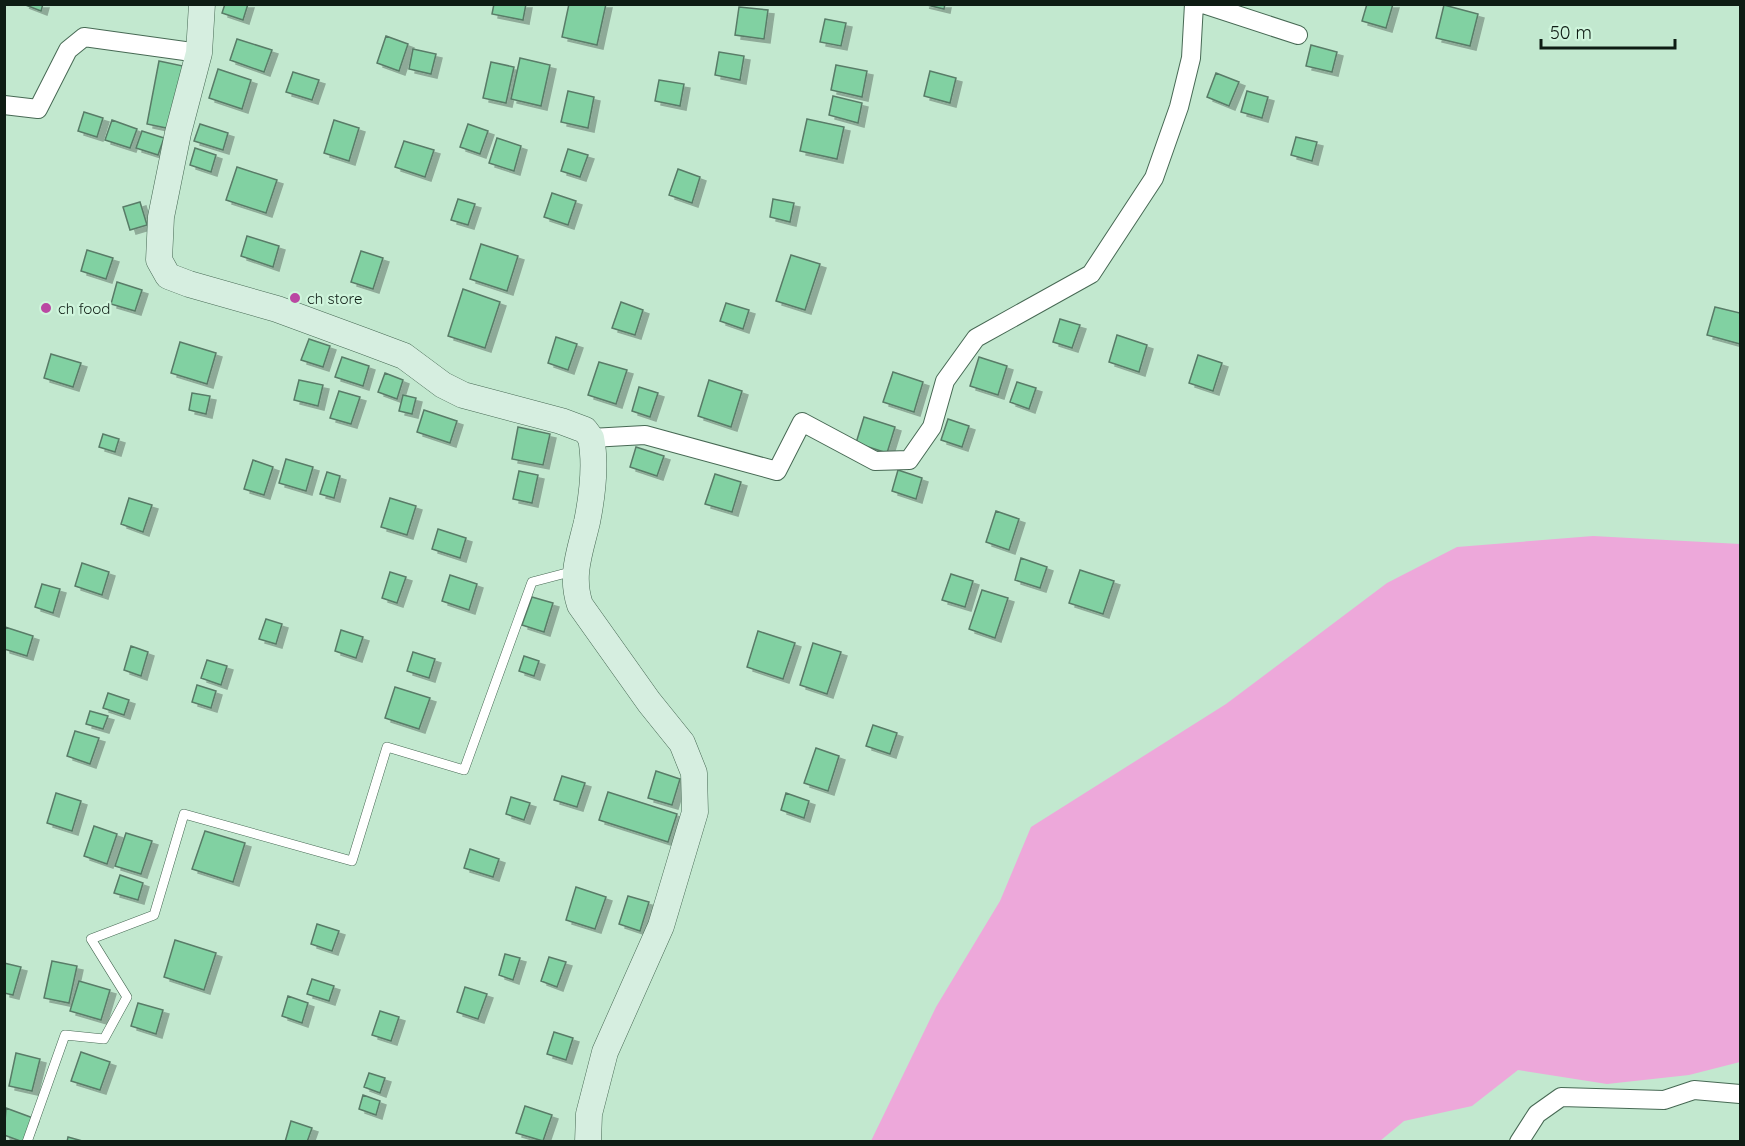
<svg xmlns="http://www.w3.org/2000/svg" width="1745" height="1146" font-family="Quicksand,sans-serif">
<defs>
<filter id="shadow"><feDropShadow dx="6" dy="4" stdDeviation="0" flood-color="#0004"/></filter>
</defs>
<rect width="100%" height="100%" fill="#c2e8cf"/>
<path fill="#eda8da" d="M1593,536L1740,544V1062L1689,1075L1607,1084L1518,1070L1472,1106L1404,1121L1380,1141H871L936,1007L1000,901L1031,827L1226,704L1387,583L1457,547Z"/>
<path fill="#81d1a2" stroke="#597c67" stroke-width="1.5" filter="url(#shadow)" d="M23,4H43L41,11Z
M225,4H248L243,20L222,13Z
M494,4H526L523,20L492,14Z
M569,4H606L597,45L562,37Z
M923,4H945L944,9Z
M1367,4H1393L1386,28L1362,21Z
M1444,5L1478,14L1470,46L1436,38Z
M739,7L768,10L764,39L735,35Z
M825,19L846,23L841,46L820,42Z
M386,36L408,44L399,71L377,63Z
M237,39L272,50L264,72L230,60Z
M1311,45L1337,52L1332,72L1306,66Z
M413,49L436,54L431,74L409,69Z
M719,52L744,56L740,80L715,75Z
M520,58L550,65L541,106L511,99Z
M159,61L183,66L171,129L147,124Z
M491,62L514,67L506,103L483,98Z
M836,65L867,71L862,97L831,90Z
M218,69L251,80L242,109L209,98Z
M930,71L956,78L950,103L924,96Z
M293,72L319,80L312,100L286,92Z
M1216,73L1239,82L1229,106L1207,97Z
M659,80L684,84L680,106L655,101Z
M568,91L594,97L588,128L561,122Z
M1247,91L1268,97L1262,118L1241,112Z
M833,96L862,103L858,123L829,115Z
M84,112L103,118L97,137L78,131Z
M807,119L844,127L837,159L800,151Z
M112,120L137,129L130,148L105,140Z
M334,120L359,128L349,161L324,153Z
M200,124L228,133L223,150L194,141Z
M468,124L488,131L480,154L460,147Z
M142,131L164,138L158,155L136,148Z
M1296,137L1317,142L1312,161L1291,155Z
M497,138L521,146L514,171L489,163Z
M404,141L434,150L425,177L395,167Z
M195,148L216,155L211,172L190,165Z
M568,149L588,155L580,177L561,171Z
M237,167L277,180L266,213L226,200Z
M678,169L700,177L692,203L669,195Z
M552,193L576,201L568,225L544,217Z
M458,199L475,204L468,225L451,220Z
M773,199L794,203L790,222L770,217Z
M140,202L147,225L130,230L123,207Z
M247,236L279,246L273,267L241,256Z
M481,244L518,256L507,291L470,279Z
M87,250L113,258L106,279L81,271Z
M361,251L383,258L373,289L351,282Z
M791,255L820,264L805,310L776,301Z
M117,282L142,290L135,311L111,304Z
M463,289L500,302L485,348L448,336Z
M621,302L643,310L635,335L612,328Z
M726,303L749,310L743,329L720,321Z
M1715,307L1740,313V344L1707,335Z
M1060,319L1080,325L1072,348L1053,342Z
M1117,335L1147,345L1139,372L1109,362Z
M556,337L577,344L568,370L548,363Z
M309,339L330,346L323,367L301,360Z
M180,342L216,353L207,384L171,373Z
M51,354L81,363L73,387L44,378Z
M1198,355L1222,363L1213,391L1189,383Z
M342,357L369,366L363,386L335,377Z
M979,357L1007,366L998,395L970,386Z
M599,362L627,370L616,404L588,395Z
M893,372L923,382L914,412L883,402Z
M385,373L403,380L397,399L378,392Z
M299,380L323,385L318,406L294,400Z
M709,380L742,391L731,427L698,416Z
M1017,382L1036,388L1029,409L1010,402Z
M639,387L658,393L650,417L632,411Z
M339,391L360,397L351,424L330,418Z
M192,393L210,396L206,414L189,410Z
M403,395L416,398L412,414L399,411Z
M424,410L457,421L450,443L417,432Z
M864,417L895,427L887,453L856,443Z
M948,419L969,426L962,447L941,440Z
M518,427L550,434L543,465L512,459Z
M103,434L119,439L115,452L99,447Z
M636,447L664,456L657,476L630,467Z
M286,459L313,467L306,491L279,483Z
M253,460L273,467L264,495L244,489Z
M898,470L922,478L916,499L892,491Z
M519,471L538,475L532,503L513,499Z
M327,472L340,476L334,498L320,494Z
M715,474L741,482L732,512L705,504Z
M129,498L152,505L143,532L121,524Z
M390,498L416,506L407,535L381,527Z
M996,511L1019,519L1009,550L986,542Z
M438,529L466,538L460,558L432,549Z
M1021,558L1047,567L1040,588L1015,580Z
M82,563L109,572L102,595L75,586Z
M1080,570L1114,581L1103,614L1069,603Z
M390,572L406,577L397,603L382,598Z
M951,574L973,581L965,607L942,600Z
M450,575L477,584L469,610L442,601Z
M42,584L60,589L53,613L35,607Z
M982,590L1008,598L995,638L969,629Z
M532,597L553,603L544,632L522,625Z
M266,619L282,624L276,644L259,639Z
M5,627L33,636L27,656L4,649Z
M341,630L363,637L356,658L335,651Z
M758,631L795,643L783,679L747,667Z
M813,643L841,652L827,694L800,685Z
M131,646L148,652L141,676L124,670Z
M413,652L435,659L429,678L407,671Z
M524,656L539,661L534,676L519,671Z
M207,660L227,666L221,685L201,678Z
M197,685L216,691L211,708L192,702Z
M395,687L430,698L419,729L385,718Z
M108,693L129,700L124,715L103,708Z
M90,711L108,716L103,729L86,724Z
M873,725L897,733L890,754L866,746Z
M75,731L99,738L90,764L67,756Z
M816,748L839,756L828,791L804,783Z
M656,771L680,779L672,805L648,798Z
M562,776L585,783L577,807L554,800Z
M608,792L677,814L668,842L599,820Z
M56,793L81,801L72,831L47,823Z
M786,793L809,801L804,818L781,810Z
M511,797L530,803L524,820L506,814Z
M94,826L117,834L107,864L84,856Z
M205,831L245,843L233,882L192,869Z
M126,833L152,841L141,874L115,866Z
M470,849L499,859L493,877L464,868Z
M120,875L143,883L138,900L114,893Z
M576,887L606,897L595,929L566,920Z
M628,896L649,902L640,931L619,924Z
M317,924L339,931L332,951L311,944Z
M175,940L216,953L204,990L164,977Z
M505,954L520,958L513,980L499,975Z
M549,957L566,962L557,987L541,981Z
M52,961L77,966L69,1003L44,998Z
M4,963L21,967L13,995L4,993Z
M312,979L334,986L329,1001L307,994Z
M79,981L110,990L101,1020L70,1011Z
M465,987L487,994L478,1019L457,1012Z
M288,996L308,1003L302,1023L282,1016Z
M138,1003L163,1010L156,1034L131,1026Z
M380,1011L399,1017L391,1041L372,1035Z
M554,1032L573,1038L566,1060L547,1054Z
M81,1052L110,1062L100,1090L71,1081Z
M16,1053L40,1059L32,1091L9,1086Z
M369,1073L385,1078L380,1093L364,1087Z
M363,1095L380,1101L376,1115L359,1109Z
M525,1106L552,1115L543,1141L516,1133Z
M6,1108L33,1118L23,1142L4,1135Z
M291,1121L312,1128L307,1142H285Z
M68,1137L86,1142H67Z"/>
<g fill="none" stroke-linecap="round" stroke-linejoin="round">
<defs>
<path id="service" d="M27,1142L65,1035L104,1039L127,997L91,939L154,915L184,814L352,861L387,747L464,770L532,582L574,571"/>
<path id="minor" d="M1203,4L1298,35
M4,105L38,109L68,50L84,37L199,53
M591,438L645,435L777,471L802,422L875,461L909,460L932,427L945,381L976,338L1091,274L1154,178L1179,107L1191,58L1194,4
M1519,1142L1537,1114L1561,1097L1664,1100L1694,1090L1740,1094"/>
<path id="secondary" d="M202,4L199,53L178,133L161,217L159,260L168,276L189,284L277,309L364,341L404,356L443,385L463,395L561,421L585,430L591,438C596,463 592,497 587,522C580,552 570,575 580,605L649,702L682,743L694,773L695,812L661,926L605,1052L589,1114L588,1142"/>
</defs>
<use href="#service" stroke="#476954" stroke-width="10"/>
<use href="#minor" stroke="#476954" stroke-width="20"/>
<use href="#secondary" stroke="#476954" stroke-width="27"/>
<use href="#service" stroke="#fff" stroke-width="9"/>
<use href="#minor" stroke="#fff" stroke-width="18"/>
<use href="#secondary" stroke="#d6eee0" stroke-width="26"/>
</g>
<g fill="#ba48a2" stroke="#cff5dc" stroke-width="2">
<circle cx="295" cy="298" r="6"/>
<circle cx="46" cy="308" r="6"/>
</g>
<g text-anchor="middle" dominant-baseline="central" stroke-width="4.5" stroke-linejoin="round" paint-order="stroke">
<g font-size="15" fill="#0e1c14" stroke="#cff5dc" text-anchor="start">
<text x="307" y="298">ch store</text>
<text x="58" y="308">ch food</text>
</g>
</g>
<rect width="1745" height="1146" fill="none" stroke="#0e1c14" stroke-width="12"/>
<path d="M1541 39v9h134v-9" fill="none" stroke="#0e1c14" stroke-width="3"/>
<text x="1550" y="39" font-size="18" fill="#0e1c14" stroke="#cff5dc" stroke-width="4.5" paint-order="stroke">50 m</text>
</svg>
